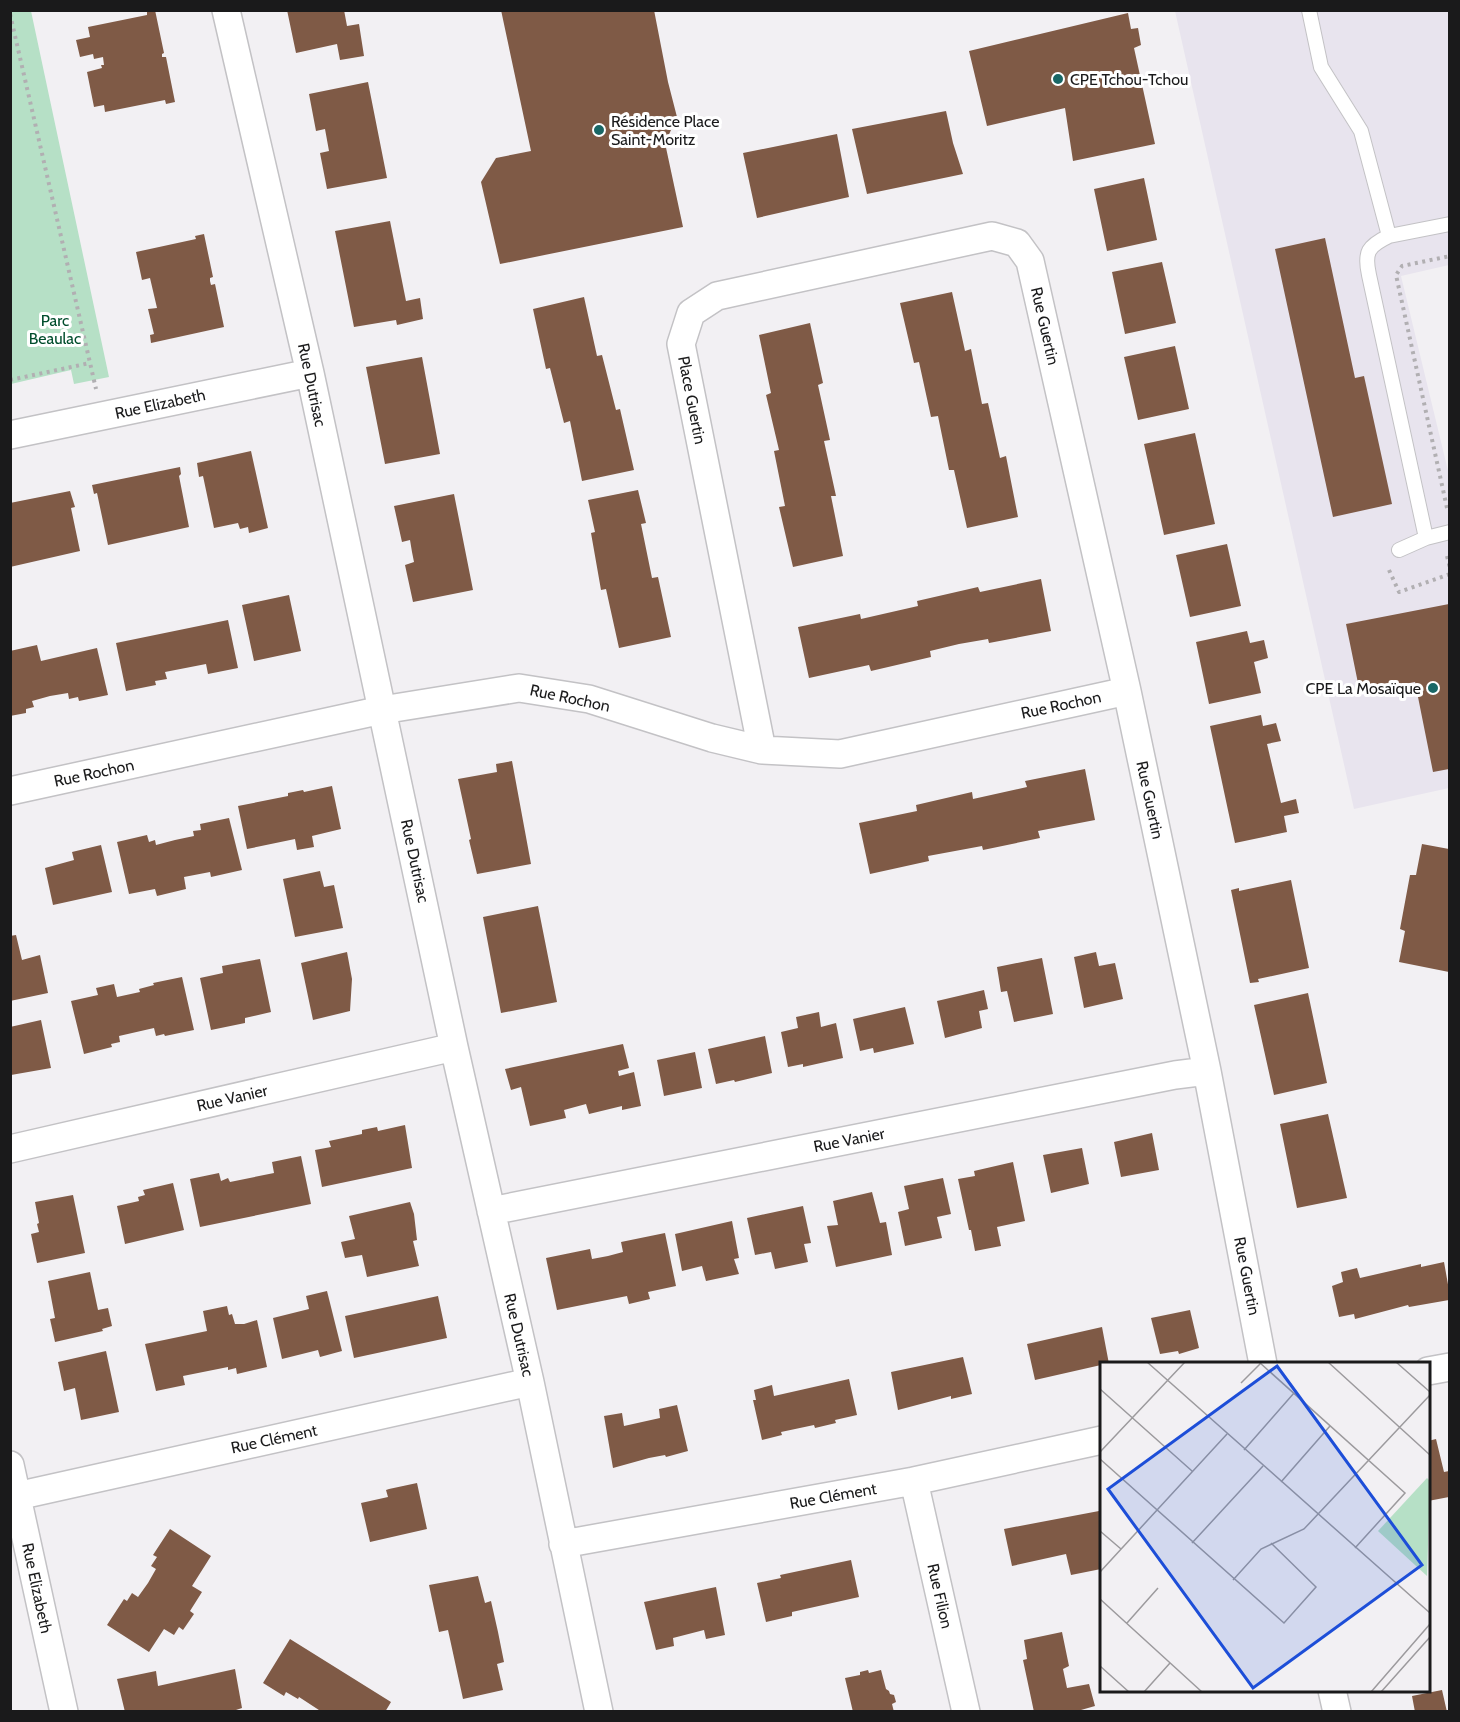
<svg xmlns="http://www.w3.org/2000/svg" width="1460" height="1722" font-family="Cabin,sans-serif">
<rect width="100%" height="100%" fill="#f2f0f3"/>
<path fill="#e8e4ee" d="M1175,11H1449V265L1401,276L1449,475V788L1354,809Z"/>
<path fill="#b6e0c6" d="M10,11H31L109,377L74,384L71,370L11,384Z"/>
<path fill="#7f5a46" d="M155,10L164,53L162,54V57H166L175,102L166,104L165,100L105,112L104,105L94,107L87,72L102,68L101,65H104L103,57L94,59L93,54L80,57L76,40L90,37L88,27L147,15V11Z
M287,10H344L347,26L359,24L364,56L340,60L337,44L296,53Z
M501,10H654L668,82L677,117L665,143L683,227L500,264L481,182L496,158L531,151Z
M1128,13L1131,29L1138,28L1141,45L1134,48L1155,144L1073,161L1065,108L987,126L969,51Z
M368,82L387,178L327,189L320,153L329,151L325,129L316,131L309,94Z
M946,111L953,143L963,174L867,194L852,129Z
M837,134L849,197L757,218L743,153Z
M1144,178L1157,240L1107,251L1094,189Z
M390,221L406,301L420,298L423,319L397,325L396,320L354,327L335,231Z
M204,234L213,277L210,278V281L211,285L215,284L224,327L151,343L150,335L154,334L148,309L157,308L150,278L142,280L136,252L196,239L195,236Z
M1325,238L1355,378L1364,376L1392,504L1333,517L1275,249Z
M1162,262L1176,323L1125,334L1112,272Z
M952,292L965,351L971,349L982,404L988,403L1000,458L1006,456L1018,517L967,528L954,470H949L938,416L931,417L919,362L914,363L900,303Z
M584,297L597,356L602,355L616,410L620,409L634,470L582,481L570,421L564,423L550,368L546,369L533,309Z
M810,323L823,383L818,385L830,440L824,441L836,496H831L843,556L793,567L779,507L785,506L774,451L779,450L766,395L771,393L759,335Z
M1175,346L1189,409L1138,420L1124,357Z
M422,357L440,454L385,464L366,367Z
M1195,433L1215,524L1164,535L1144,444Z
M251,451L268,528L249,533L248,527L240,529L238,523L214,528L203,476L199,477L197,463Z
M180,467L181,474L179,476L189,527L108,545L97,493L94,494L92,485Z
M638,490L646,523L641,524L652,578L658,577L671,637L619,648L606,589L601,590L591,533L595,532L588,500Z
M70,491L75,507L71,508L80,551L10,567V503Z
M454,494L473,590L413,602L405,565L414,562L412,552L410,540L402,542L394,506Z
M1227,544L1241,606L1190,617L1176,555Z
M1041,579L1051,631L989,643L988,639L959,644L930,651L931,657L871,671L869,665L809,678L798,627L860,614L861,619L918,606L917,601L978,587L980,592Z
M289,595L301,651L254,661L242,605Z
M1449,604V769L1433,772L1415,682L1360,693L1346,624Z
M228,620L238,668L208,674L206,664L165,672L167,679L155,681L156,685L126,691L116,643Z
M1247,631L1250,643L1264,640L1268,658L1254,662L1261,693L1209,704L1196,642Z
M37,645L41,661L97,648L108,695L79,701L78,697L69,699L68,693L50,696L32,701L34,707L26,709V713L10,716V651Z
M1261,715L1263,726L1276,723L1281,741L1267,744L1281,803L1296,799L1299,813L1284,816L1287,832L1235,843L1210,726Z
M512,761L531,864L477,874L469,840L471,839L458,779L497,772L496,764Z
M1085,769L1095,820L1038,831L1040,838L983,850L982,846L928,856L929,861L870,874L859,823L917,811L916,805L972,792L973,799L1027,787L1025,781Z
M332,786L341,829L312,836L314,847L297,850L295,839L247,849L238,806L288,796V793L303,790L304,792Z
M229,818L242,870L211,877L210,872L184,877L186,889L157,896L155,889L129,894L117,842L147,835L149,842L155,840L156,845L175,840L194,836L193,831L201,830L200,824Z
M1422,844L1449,849V972L1399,962L1405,931L1400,929L1410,875H1416Z
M101,845L112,892L53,905L45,868L74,860L72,852Z
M320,871L324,887L334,885L343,928L295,937L283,879Z
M1291,880L1309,968L1258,979L1259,982L1250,983L1231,890L1239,888V891Z
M538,906L557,1002L501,1013L483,917Z
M16,935L22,960L40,955L48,993L10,1001V936Z
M347,952L352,979L350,1011L313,1020L301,963Z
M1096,952L1099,966L1115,963L1123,999L1084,1008L1074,957Z
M1042,958L1053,1014L1014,1022L1007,991L1001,992L997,967Z
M260,959L271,1012L245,1018V1023L211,1030L200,978L223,973L222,966Z
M182,977L194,1030L165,1036L164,1034L156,1036L154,1028L119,1036L120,1042L111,1044L112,1047L84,1054L71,1001L98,995L96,988L114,984L117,997L140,992L139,989L154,985L153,983Z
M984,990L988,1009L979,1011L982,1028L945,1038L937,1001Z
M1308,993L1327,1083L1274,1095L1254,1005Z
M905,1007L914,1044L874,1053L873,1048L860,1051L853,1019Z
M819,1012L821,1027L836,1023L843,1058L803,1067V1064L788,1067L781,1032L798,1028L796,1017Z
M41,1020L51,1068L11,1075L10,1027Z
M765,1036L772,1073L735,1082L734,1080L716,1084L708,1049Z
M623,1044L629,1068L618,1071L619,1076L634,1072L641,1106L622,1110V1106L589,1114L586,1104L564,1110L566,1118L530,1126L521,1087L511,1090L505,1069Z
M695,1052L702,1088L664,1096L657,1060Z
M1328,1114L1347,1198L1297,1208L1280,1124Z
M405,1125L412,1168L322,1187L315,1150L331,1147L329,1141L362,1134V1130L377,1127L378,1131Z
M1152,1133L1159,1170L1121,1177L1114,1142Z
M1082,1148L1089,1184L1051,1193L1043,1155Z
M301,1156L311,1204L200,1227L190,1179L219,1173L221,1181L228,1178L230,1182L274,1173L272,1162Z
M1013,1162L1025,1221L997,1227L1001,1246L975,1251L971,1230H969L958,1179L975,1176L974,1171Z
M943,1178L951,1214L937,1217L942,1238L905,1246L898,1212L909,1209L904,1186Z
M173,1183L184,1230L125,1244L117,1206L139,1201L138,1197L145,1195L143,1190Z
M872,1192L880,1223L886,1222L892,1255L836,1267L827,1226L838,1225L833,1201Z
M73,1195L85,1253L37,1263L31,1234L39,1232L37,1224L39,1223L35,1202Z
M410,1202L414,1214L417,1240L413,1241L419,1266L367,1277L362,1255L345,1258L341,1242L355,1239L349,1216Z
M803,1206L811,1243L804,1244L808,1262L775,1269L771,1252L755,1255L747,1218Z
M732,1221L739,1258L734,1259L739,1274L706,1281L702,1266L682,1271L675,1234Z
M665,1233L676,1286L648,1292L650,1299L629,1304L627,1296L557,1310L546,1258L590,1249L592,1259L608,1256L623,1252L621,1242Z
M1444,1262L1449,1290V1300L1409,1307L1408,1305L1355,1319L1354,1314L1339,1317L1332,1286L1343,1282L1341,1272L1357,1268L1360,1278L1421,1264V1267Z
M90,1272L98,1310L108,1308L112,1326L102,1329L103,1331L55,1342L50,1319L55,1318L48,1281Z
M327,1291L342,1351L320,1357L318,1350L282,1359L273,1318L309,1309L306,1296Z
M438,1296L447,1338L354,1358L345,1316Z
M227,1306L229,1315L232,1314L235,1324H244L257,1320L267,1367L237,1374L236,1368L228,1370V1367L183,1376L185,1385L156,1391L145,1344L207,1331L203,1311Z
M1190,1310L1199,1348L1179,1354L1178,1351L1160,1354L1151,1318Z
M1102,1327L1109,1364H1101V1365L1035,1380L1027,1344Z
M106,1351L119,1412L81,1420L75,1388L64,1391L58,1362Z
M963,1357L972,1394L951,1399V1396L898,1410L891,1372Z
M849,1379L857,1415L835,1420L836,1423L815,1428L814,1425L781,1432L782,1435L762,1440L753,1400H756L754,1390L772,1385L774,1396Z
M677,1405L688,1451L666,1457L665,1455L649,1458L613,1468L604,1416L622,1413L624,1426L660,1418L659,1409Z
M1436,1439L1444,1472L1449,1471V1497L1428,1501V1441Z
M417,1483L427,1529L370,1542L361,1503L388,1497L386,1490L389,1489Z
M1099,1511L1101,1524V1569L1071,1575L1066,1554L1012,1566L1004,1529Z
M170,1529L211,1556L192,1586L202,1592L190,1611L194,1614L183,1630L179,1627L174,1635L164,1629L149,1652L107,1625L124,1599L127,1601L132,1593L138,1597L148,1583L156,1569L151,1566L157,1557L153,1555Z
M851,1560L859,1597L792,1612V1616L766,1622L757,1583L781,1578L780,1575Z
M478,1576L485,1603L491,1601L498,1632L504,1662L497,1664L503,1690L463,1699L448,1630L439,1632L429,1585Z
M716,1587L725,1635L706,1639L704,1630L673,1638L674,1646L656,1650L644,1602Z
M1062,1632L1069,1666L1063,1669L1067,1688L1089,1684L1095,1706L1074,1712H1034L1023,1660L1027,1659L1024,1640Z
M290,1639L391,1702L385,1712H322L299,1697L298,1699L286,1692L284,1696L263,1683Z
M235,1669L242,1708L230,1712H125L117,1679L156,1671L158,1686Z
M868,1670L869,1673L881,1670L886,1689L889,1691L890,1694L894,1695L896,1702L892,1704L894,1712H853L845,1678L860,1675V1672Z
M1442,1690L1447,1712H1415L1412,1696Z"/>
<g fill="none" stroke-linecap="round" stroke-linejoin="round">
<defs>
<path id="lane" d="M1309,10L1321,67L1361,131L1389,236L1450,224
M1389,236C1368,246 1364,252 1369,275L1426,538L1450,532
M1399,550L1426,538"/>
<path id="street" d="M226,10L310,373L454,1047L530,1382L599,1712
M10,435L310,373
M762,750L681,344L691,313L717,296L992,236L1017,243L1030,261L1127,691L1207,1071L1263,1364
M10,791L382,710L519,688L589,699L712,738L762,750L840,754L1127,691
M10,1149L454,1047
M491,1211L1175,1075L1207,1071
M1428,1371L1450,1367
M10,1465L64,1712
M914,1481L966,1712
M17,1496L530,1382
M563,1544L914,1481L1102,1440
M1332,1690L1337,1712"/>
</defs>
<use href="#lane" stroke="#c3c2c5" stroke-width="16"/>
<use href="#street" stroke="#c3c2c5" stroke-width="30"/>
<path stroke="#b1afb2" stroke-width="4" stroke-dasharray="3 4.5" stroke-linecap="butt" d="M10,14L96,389
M10,380L90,363
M1447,508L1396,275L1402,266L1450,256
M1447,556L1450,568
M1389,570L1399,592L1450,574"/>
<use href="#lane" stroke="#fff" stroke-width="14"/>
<use href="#street" stroke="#fff" stroke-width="27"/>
</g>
<g fill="#196766" stroke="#fff" stroke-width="2">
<circle cx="1058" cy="79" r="6"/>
<circle cx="599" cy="130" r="6"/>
<circle cx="1433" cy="688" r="6"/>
</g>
<g text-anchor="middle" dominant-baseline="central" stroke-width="6" stroke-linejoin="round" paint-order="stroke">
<g font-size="16" fill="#1a1a1b" stroke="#fff" text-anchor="start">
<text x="1070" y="79">CPE Tchou-Tchou</text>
<text x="611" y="121">Résidence Place<tspan x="611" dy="18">Saint-Moritz</tspan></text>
<text x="1421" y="688" text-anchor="end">CPE La Mosaïque</text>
</g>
<g font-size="16" fill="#004d2d" stroke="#fff">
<text x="55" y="320">Parc<tspan x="55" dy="18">Beaulac</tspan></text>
</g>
<g font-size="16" fill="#1a1a1b" stroke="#fff">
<text transform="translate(1045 326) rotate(77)">Rue Guertin</text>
<text transform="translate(312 385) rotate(78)">Rue Dutrisac</text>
<text transform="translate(692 400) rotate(79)">Place Guertin</text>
<text transform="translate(160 404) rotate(-12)">Rue Elizabeth</text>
<text transform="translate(570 698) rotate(12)">Rue Rochon</text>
<text transform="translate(1061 705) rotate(-12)">Rue Rochon</text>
<text transform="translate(94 773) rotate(-12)">Rue Rochon</text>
<text transform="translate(1150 800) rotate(78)">Rue Guertin</text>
<text transform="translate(415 861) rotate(78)">Rue Dutrisac</text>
<text transform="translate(232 1098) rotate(-13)">Rue Vanier</text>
<text transform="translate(849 1140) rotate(-11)">Rue Vanier</text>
<text transform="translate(1247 1276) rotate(79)">Rue Guertin</text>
<text transform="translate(519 1335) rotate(77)">Rue Dutrisac</text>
<text transform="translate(274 1439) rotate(-12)">Rue Clément</text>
<text transform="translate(833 1496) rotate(-10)">Rue Clément</text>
<text transform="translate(37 1588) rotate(78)">Rue Elizabeth</text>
<text transform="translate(940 1596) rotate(77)">Rue Filion</text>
</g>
</g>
<g transform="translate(1100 1362)">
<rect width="330" height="330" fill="#f2f0f3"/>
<path d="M327,116L330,119L327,214L278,169Z" fill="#b6e0c6"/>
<path fill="none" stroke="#9c9a9d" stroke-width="1.5" d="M47,0L330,251M159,0L305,131L255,186M228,0L330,93M296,0L330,30M141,21L161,1M0,27L92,109M144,88L194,31M0,90L85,0M0,97L184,261L216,225L171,181M181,120L230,64M0,169L21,187M92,181L163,104M0,210L127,72M133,218L161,187L204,167L330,33M0,237L102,330M27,261L58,226M0,304L29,330M44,330L70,301M271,330L330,262M281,330L330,275"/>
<path fill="#1d4ed8" fill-opacity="0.15" stroke="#1d4ed8" stroke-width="3" d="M177,4L322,203L153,326L8,127Z"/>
<rect width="330" height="330" fill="none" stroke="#1a1a1b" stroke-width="3"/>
</g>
<rect width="1460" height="1722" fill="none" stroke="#1a1a1b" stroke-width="24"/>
</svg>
